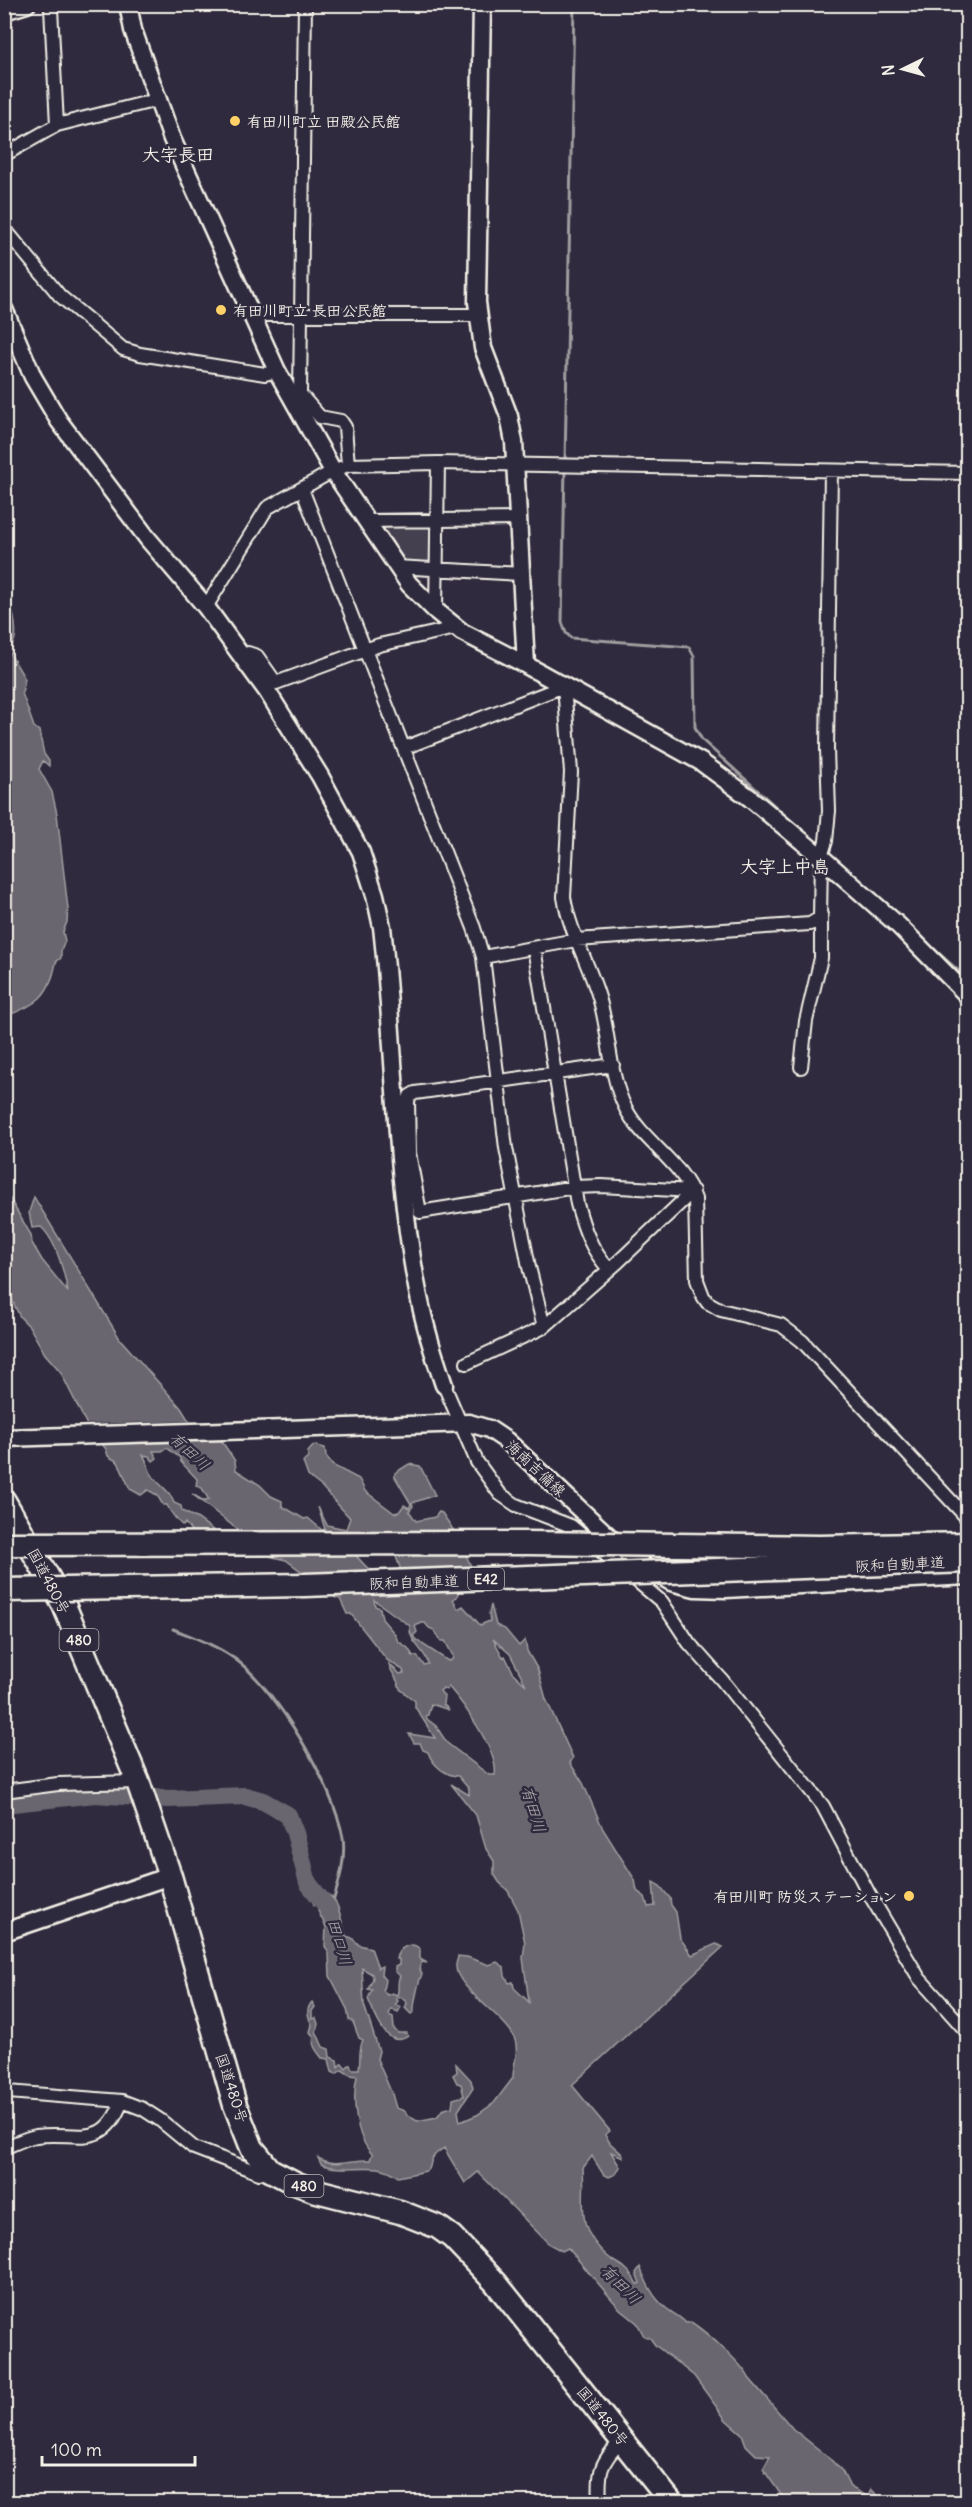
<svg xmlns="http://www.w3.org/2000/svg" width="972" height="2507" font-family="Delius,'Klee One',sans-serif">
<rect width="100%" height="100%" fill="#2f2a3d"/>
<filter id="ink" filterUnits="userSpaceOnUse"><feTurbulence type="fractalNoise" baseFrequency=".0167" numOctaves="2"/><feDisplacementMap in="SourceGraphic" scale="12" xChannelSelector="R" yChannelSelector="G"/><feConvolveMatrix kernelMatrix="1 2 1 2 8 2 1 2 1" color-interpolation-filters="sRGB"/></filter>
<g filter="url(#ink)">
<path fill="#454050" stroke="#9c989c" stroke-width="1.5" d="M434,522V566L398,564L371,523Z"/>
<path fill="#6a6670" stroke="#a19ea0" stroke-width="1.5" fill-rule="evenodd" d="M4,585C9,601 18,622 15,638C14,642 11,648 9,652L25,679L22,693L34,727L39,731L44,754L49,761V766L43,761L39,769L52,792L57,814L68,909L67,922L63,932L65,941L61,951V958L56,962C50,996 36,1006 5,1016Z
M4,1189L31,1235L32,1243L42,1260L68,1292C64,1272 56,1240 41,1227L32,1228L29,1212L34,1197L120,1339L181,1408L189,1421L217,1434L235,1461L236,1470L260,1485L271,1496L282,1501V1506L304,1519L308,1518L322,1530L325,1529L318,1507L327,1525L346,1529L350,1518L322,1487L308,1476L303,1462L308,1458V1452L314,1445L325,1448L326,1456L332,1465L359,1479L365,1491L394,1513L399,1512L404,1505L409,1508L411,1504L395,1477V1473L409,1464L420,1466L435,1495L412,1503L413,1506L409,1511L416,1521L435,1517L439,1512L442,1513L458,1537L474,1573L459,1589L457,1597L453,1599L458,1609L463,1606L480,1625L490,1621L489,1613L491,1605L496,1625L505,1629L519,1646L525,1640L527,1651L538,1670L546,1699L573,1758L570,1763L583,1783L603,1829L635,1880L637,1891L645,1897L648,1907L655,1906L653,1882L660,1886L670,1898L671,1905L676,1912L680,1938L692,1955L716,1944L723,1947L572,2085L610,2131L605,2135L610,2143L622,2154L623,2157L611,2152L620,2167L616,2174L609,2177L603,2174L592,2156L583,2168C586,2205 574,2225 606,2255C612,2261 620,2263 626,2269C631,2273 634,2279 637,2284L640,2283L636,2273L640,2267C646,2282 653,2298 666,2308C673,2314 680,2316 686,2323L691,2322C705,2331 742,2363 749,2378L793,2429L827,2456L842,2471L850,2487L870,2498L871,2489L884,2502H786L763,2469L770,2456L756,2455L746,2445L742,2434L726,2420L694,2376L655,2345L650,2338L644,2336L637,2323L620,2309L568,2248L562,2251L549,2244L478,2172L465,2183L444,2148C435,2154 431,2157 430,2167L426,2171L398,2177C377,2158 345,2175 321,2164L318,2158C336,2168 352,2159 370,2160L372,2154C355,2136 352,2098 357,2076L350,2075L342,2070L336,2074L332,2072L329,2059L322,2058C317,2051 311,2046 314,2037L310,2032L312,2025C308,2017 305,2010 312,2002L315,2007L312,2011V2019L316,2018L318,2024L316,2031L323,2047L329,2049L330,2057L337,2060L338,2067L342,2063L346,2068L350,2064L352,2069H359C361,2058 358,2050 363,2040L359,2038L353,2022L349,2020L347,2009L330,1976L329,1954L325,1946L326,1927L318,1911L321,1908L320,1905H314L309,1892C314,1889 316,1890 322,1892C342,1898 339,1919 346,1936L352,1938L359,1945L371,1948L378,1968L382,1966L381,1975L385,1980L383,1990L387,1995L392,1993L397,1995C400,1988 396,1982 400,1976L395,1971V1967L399,1965V1959H396C398,1948 411,1940 420,1949V1959L427,1963L422,1962L419,1968L422,1974C419,1980 413,2006 414,2012L411,2014L405,2008L407,2003L401,1997L396,1998L398,2001L395,2005L401,2007L398,2012L391,2009L389,2015L393,2017L394,2029L398,2033H407L408,2036C387,2051 375,2015 368,1999L372,1990L368,1989L373,1979L372,1974L362,1968L364,2005L379,2051L377,2059L392,2094L396,2108L405,2111L407,2115L417,2121L437,2117L442,2110L452,2107L453,2099L464,2096L461,2084L457,2083L453,2075L457,2072L456,2064L471,2080L473,2088L458,2111L460,2122L477,2115L494,2103L513,2078C513,2064 520,2051 514,2037C504,2015 454,1987 456,1965C456,1962 458,1959 458,1956L467,1957L489,1965L497,1962L504,1967L505,1976L509,1983L513,1982L514,1988L529,2002L523,1958L525,1943L518,1910L508,1891L499,1882L494,1874V1861L486,1849L476,1815L451,1784L469,1795V1789L458,1776C445,1776 432,1764 428,1752L423,1750L420,1743H414L409,1734L435,1738L415,1707V1701L400,1689C398,1678 390,1672 389,1664L400,1674L404,1673L403,1670L387,1660L351,1614H347L340,1599L334,1597L313,1576L301,1571L286,1560L199,1540L185,1523L183,1526C178,1522 170,1512 167,1505H163L157,1495L148,1490L141,1495L130,1489L118,1462L108,1456L106,1449L88,1427L60,1371L45,1354L29,1326L20,1317L12,1300L11,1290L5,1284ZM167,1448L180,1458L181,1462L197,1479L196,1486L202,1488L209,1500L204,1501L192,1494L246,1536L217,1533L198,1519L182,1511L181,1506L174,1503C170,1489 157,1485 151,1473C147,1466 148,1462 143,1455L149,1456L153,1461L157,1458L153,1451H162ZM366,1531H371L395,1554L402,1573L417,1592C392,1594 365,1568 351,1549L358,1536ZM374,1600L410,1626C408,1643 427,1651 428,1664L424,1665L417,1656H413L408,1648L398,1641L394,1633L382,1619L380,1608L375,1606ZM422,1623H425L429,1628L434,1630L441,1641H445L453,1656L452,1660L448,1661L416,1640L413,1636L417,1632L415,1626ZM493,1639L510,1654L526,1685L514,1674L505,1656L503,1657ZM448,1686C462,1702 499,1752 495,1775H489L447,1743L436,1726L427,1719L426,1716L428,1715L431,1704L449,1710L443,1704L444,1696L440,1691L443,1688L447,1690Z"/>
<path fill="#2f2a3d" d="M194,1421L219,1432L224,1440L96,1443L83,1424Z"/>
<g fill="none" stroke-linecap="round" stroke-linejoin="round">
<path stroke="#a19ea0" stroke-width="3" d="M565,462L574,4
M565,468L562,622L566,633L571,638L689,647L694,656L695,727L702,740L797,826
M925,941L968,979
M173,1629C195,1638 216,1645 235,1659C278,1690 334,1787 343,1838C346,1859 339,1882 333,1902"/>
<path stroke="#6a6670" stroke-width="18" d="M4,1804L95,1794L168,1799L245,1796L263,1801L288,1815L295,1833L308,1883L328,1908"/>
<defs>
<path id="street" d="M51,8L57,125
M4,155L57,125L157,100
M4,228L60,296L123,349L140,354L265,374L277,371
M250,315H478
M300,394L305,4
M296,398L300,394L320,417L341,421L345,427L348,465
M302,489L474,928L483,957L506,1148L529,1267L544,1327
M365,521L518,519
M396,567L521,574
M206,607L267,508L333,471L348,465L438,463L968,473
M436,611L438,463
M242,656L248,653L257,656L276,683L379,645L456,628
M404,748L564,686L571,772L564,897C570,934 590,965 600,1001C610,1036 609,1076 626,1109C643,1142 683,1163 695,1199L697,1280L703,1296L707,1302L721,1310L781,1325L802,1341L968,1519
M534,948L577,1204C584,1229 591,1250 609,1269
M483,957L576,940L810,924L820,918L821,857L826,841L829,811L827,749L831,471
M801,1067L806,1021L821,958V915
M399,1153H409L420,1212L575,1187L601,1186L693,1191
M409,1153L408,1101L410,1096L415,1093L613,1065
M467,1363L544,1327L618,1262L693,1191
M444,1385L477,1462L500,1494L516,1505L571,1526L662,1602L689,1643L722,1680L823,1806L868,1892L919,1978L968,2033
M4,1791L58,1784L138,1782
M4,2087L8,2092L122,2101L143,2109L160,2120L194,2148L259,2173L270,2170
M4,2148C14,2144 25,2138 36,2136C76,2130 103,2152 122,2101
M600,2502C598,2471 600,2463 622,2440"/>
<path id="secondary" d="M128,4L133,30L172,139L277,371L333,471L409,584L436,611L462,632L526,665L701,762L750,798L821,857L899,926L968,996
M482,4L477,302L483,348L509,416L514,442L526,665
M4,11L27,4
M4,309L33,377L59,421L148,539L206,607L267,691L320,776L361,852L375,895L382,927C396,1050 394,1175 419,1297C425,1327 434,1356 444,1385
M4,1438L469,1423L489,1429L507,1441L635,1561L671,1582L695,1588L726,1589L968,1576
M4,1932L170,1876"/>
<path id="highway" d="M4,1501L64,1605L138,1782L170,1876L235,2105L252,2148L270,2170L295,2183L313,2190L400,2212L438,2227L452,2237L495,2282L671,2502"/>
</defs>
<use href="#street" stroke="#f4f1e8" stroke-width="16"/>
<use href="#secondary" stroke="#f4f1e8" stroke-width="21"/>
<use href="#highway" stroke="#f4f1e8" stroke-width="27"/>
<use href="#street" stroke="#2f2a3d" stroke-width="12"/>
<use href="#secondary" stroke="#2f2a3d" stroke-width="16"/>
<use href="#highway" stroke="#2f2a3d" stroke-width="22"/>
<defs>
<path id="highway-bridge" d="M4,1544L529,1543L819,1547L968,1544
M4,1590L305,1585L968,1561"/>
</defs>
<use href="#highway-bridge" stroke="#f4f1e8" stroke-width="27" stroke-linecap="butt"/>
<use href="#highway-bridge" stroke="#2f2a3d" stroke-width="22"/>
</g>
</g>
<g fill="#ffd166" stroke="#2f2a3d" stroke-width="2">
<circle cx="235" cy="121" r="6"/>
<circle cx="221" cy="310" r="6"/>
<circle cx="909" cy="1896" r="6"/>
</g>
<g text-anchor="middle" dominant-baseline="central" stroke-width="5" stroke-linejoin="round" paint-order="stroke">
<g fill="#2f2a3d" stroke="#b9b5b5" stroke-width="1.5">
<rect x="468" y="1568" width="36" height="22" rx="4.5"/>
<rect x="59.5" y="1629" width="39" height="22" rx="4.5"/>
<rect x="284.5" y="2175" width="39" height="22" rx="4.5"/>
</g>
<g font-size="14" font-weight="bold" fill="#f4f1e8">
<text x="486" y="1579">E42</text>
<text x="79" y="1640">480</text>
<text x="304" y="2186">480</text>
</g>
<g font-size="15" font-weight="bold" fill="#f4f1e8" stroke="#2f2a3d" text-anchor="start">
<text x="247" y="121">有田川町立 田殿公民館</text>
<text x="233" y="310">有田川町立 長田公民館</text>
<text x="897" y="1896" text-anchor="end">有田川町 防災ステーション</text>
</g>
<g font-size="15" fill="#f4f1e8" stroke="#2f2a3d">
<text transform="translate(536 1468) rotate(43)">海南吉備線</text>
<text transform="translate(900 1564) rotate(-3)">阪和自動車道</text>
<text transform="translate(49 1581) rotate(62)">国道480号</text>
<text transform="translate(414 1582) rotate(-2)">阪和自動車道</text>
<text transform="translate(232 2088) rotate(72)">国道480号</text>
<text transform="translate(603 2416) rotate(51)">国道480号</text>
</g>
<g font-size="16" font-style="italic" fill="#b6b2b2" stroke="#2f2a3d">
<text transform="translate(190 1451) rotate(43)">有田川</text>
<text transform="translate(534 1809) rotate(73)">有田川</text>
<text transform="translate(340 1942) rotate(74)">田口川</text>
<text transform="translate(621 2284) rotate(45)">有田川</text>
</g>
<g font-size="18" font-weight="bold" fill="#f4f1e8" stroke="#2f2a3d">
<text x="178" y="154">大字長田</text>
<text x="785" y="866">大字上中島</text>
</g>
</g>
<rect width="972" height="2507" fill="none" stroke="#2f2a3d" stroke-width="24"/>
<rect x="12" y="12" width="948" height="2483" fill="none" stroke="#f4f1e8" stroke-width="2" filter="url(#ink)"/>
<g transform="translate(903 69) rotate(265)" stroke="#2f2a3d" stroke-width="4.5" paint-order="stroke">
<path d="M0-4.5L10 22L0 15L-10 22Z" fill="#f4f1e8"/>
<text y="-9" font-size="16" font-weight="bold" text-anchor="middle" fill="#f4f1e8">N</text>
</g>
<path d="M42 2456v9h153v-9" fill="none" stroke="#f4f1e8" stroke-width="3"/>
<text x="51" y="2456" font-size="18" fill="#f4f1e8" stroke="#2f2a3d" stroke-width="4.5" paint-order="stroke">100 m</text>
</svg>
